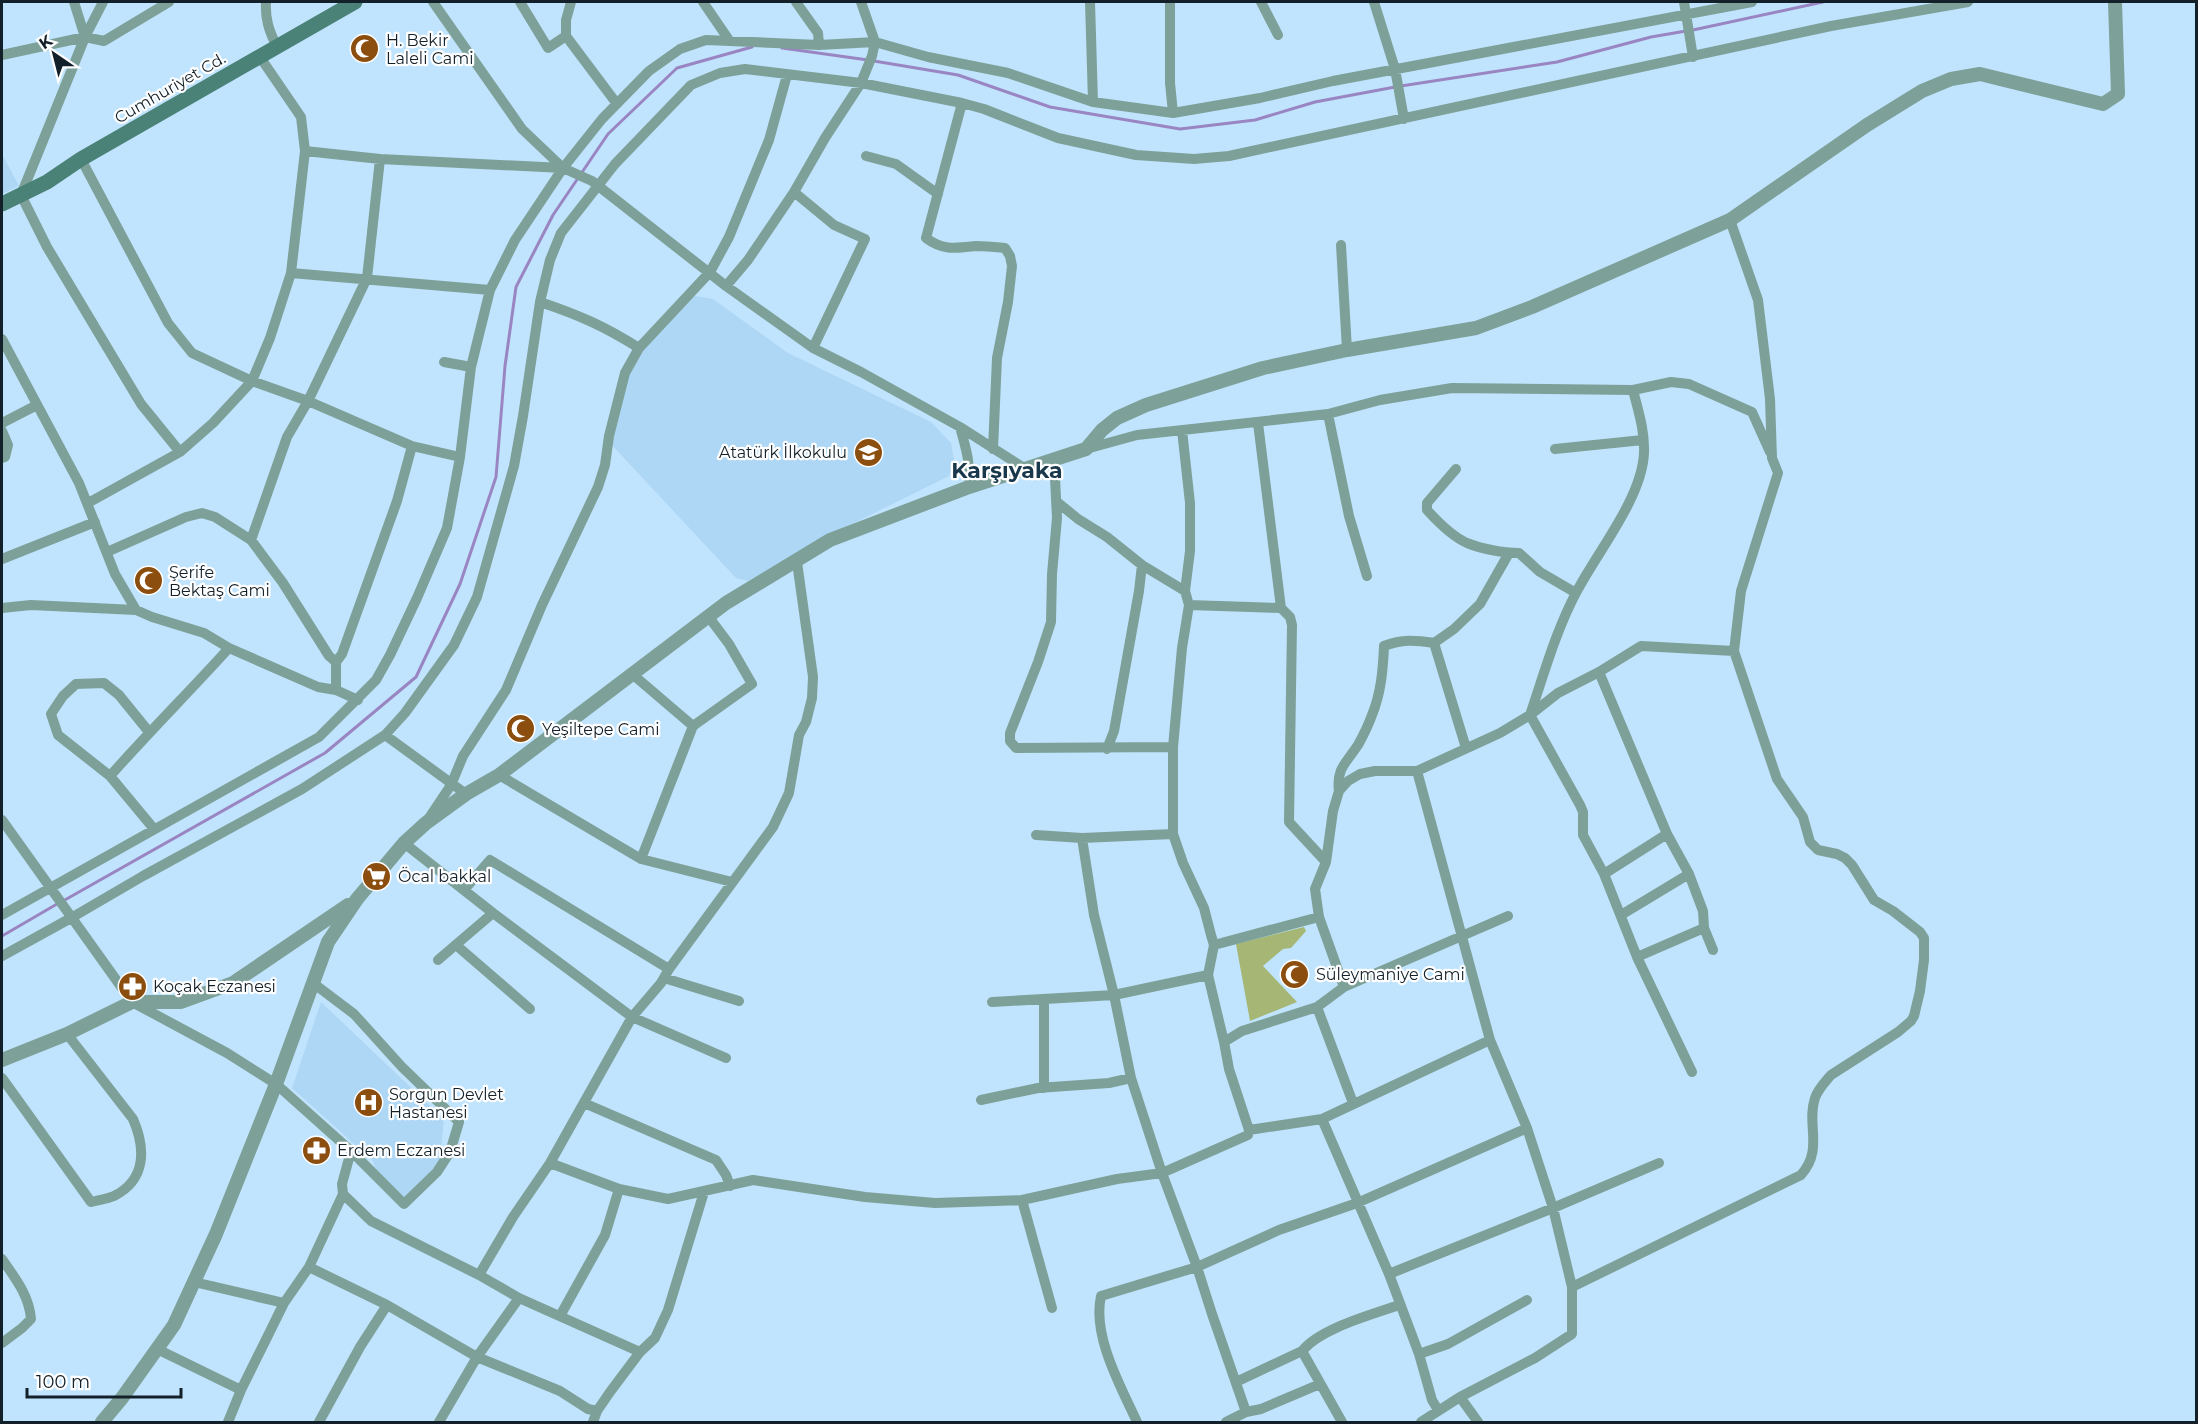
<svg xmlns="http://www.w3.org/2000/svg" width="2198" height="1424" font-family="Montserrat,sans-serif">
<rect width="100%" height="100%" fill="#c1e4fe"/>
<path fill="#aed7f6" d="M2,154L19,186L2,194Z
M689,295L713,299L788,353L931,422L951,443L954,460L949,476L828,536L748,581L736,578L608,441L625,382L642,352Z
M321,1002L444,1119L440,1161L406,1198L377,1174L373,1161L292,1088Z"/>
<path fill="#a6b674" d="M1304,927L1306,931L1291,948L1283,949L1263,966L1297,1002L1250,1021L1236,944Z"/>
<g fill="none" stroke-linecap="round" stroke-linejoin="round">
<path stroke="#9a85c3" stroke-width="3" d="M1693,30L1823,2
M782,48L868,60
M874,61L958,75L1050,107L1180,129L1255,120L1315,102L1395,87
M1401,86L1557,62L1651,37L1686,31
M63,901L325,753L416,677L460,584L496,477L505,366L516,287L553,215L608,134L677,68L752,47
M2,936L57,904"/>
<path stroke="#7da199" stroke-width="10" d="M74,2L85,37
M103,2L85,37L21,195L47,247L141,404L180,452
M266,2C265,19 269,31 277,47
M433,2L522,129L563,168L592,181L726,286L813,348L861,372L960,427L1024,468
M520,2L548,48L566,36V20L571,2
M703,2L729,40
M796,2L818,33L819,45
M1090,2L1093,102
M1170,2V83L1173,113
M1261,2L1278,35
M1374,2L1395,69L1404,119
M1684,2L1693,57
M566,36L617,104
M2,55L85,37L104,41L169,2
M962,103L926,238C943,251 957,248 976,246C986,246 995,247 1005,248L1010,256L1012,266L1008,302L997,358L993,449
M305,151L380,159L563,168
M866,156L896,164L938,194
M81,159L168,323L192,353L252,381L308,401L412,446L460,457
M794,192L834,225L865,239L813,348
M1341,245L1347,350
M291,273L490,290
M726,286L748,260L794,192L825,138L861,83L872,56L875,42L861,2
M540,302C579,315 604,326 639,348
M2,339L79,483L115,574L136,610
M444,362L471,367
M1328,414L1349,516L1367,576
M2,423L37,405
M1258,423L1281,608
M960,427C966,448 971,465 969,487
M1182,430L1190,503V551L1185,591
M2,431L8,445L5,457L2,458
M1086,449L1137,435L1328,414L1380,400L1452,388L1633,390L1671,382L1689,384L1752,412L1770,452
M1555,449L1643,440
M1054,458L1057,518L1052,574L1051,622L1038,662L1010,733V741L1016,748L1173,747
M1456,469L1427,503V510C1437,521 1453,537 1467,543C1482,549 1503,553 1519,553L1540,572L1576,593
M1056,501L1078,519L1107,537L1142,565L1185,591L1189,605L1182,648L1173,747V834L1183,863L1204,908L1211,935L1214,945L1208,975L1224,1042
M88,503L180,452L213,423L252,381L270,338L291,273L305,151L301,117L260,57
M251,540L287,437L308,401L367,278L380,159
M107,552L186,517L202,513L215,517L251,540L283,583L329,656L336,662L342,654L397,501L412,446
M2,559L95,522
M1189,605L1281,608L1290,617L1292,625L1289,822L1326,862
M2,608L31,605L136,610L152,617L204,633L229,648L318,687L336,690L358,700
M1434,643L1466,748
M336,662V690
M1599,672L1667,834L1689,874L1703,911L1704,928L1713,950
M631,673L693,726
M149,732L119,695L104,683L76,684L63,696L51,714L58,735L110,776L154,829
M385,735L466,794
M1107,749L1114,731L1139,591L1142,565
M1417,771L1490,1040L1527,1128L1553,1208L1572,1287V1334L1535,1358L1460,1397L1421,1422
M499,775L641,859L732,882
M110,776C149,732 190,691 229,648
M1339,791C1336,769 1346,763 1358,745C1363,736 1368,726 1372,715C1381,693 1383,670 1384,646C1402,639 1415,640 1434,643L1454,629L1480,604L1509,553
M429,818L451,785L463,756L506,690L542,605L598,487L605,465L609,436L625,373L639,348L710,272L729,237L769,140L787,75
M2,820L132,1002L227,1053L276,1084L351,1151L404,1204L437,1172L450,1152L459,1122L402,1067L354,1014L313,983
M1173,834L1082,838L1094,915L1114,995L1131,1078L1162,1173L1197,1267L1212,1314L1246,1412
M1036,835L1082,838
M404,843L493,913L632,1017L726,1058
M641,859L693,726L752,684L729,644L708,616
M1604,874L1667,834
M464,890L490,860L669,969
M2,915L319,737L376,680L390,655L417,598L447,528L460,457L471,367L490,290L515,240L563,168L602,119L649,71L680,49L706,40L819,45L875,42L928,57L1008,73L1093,102L1173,113L1260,98L1333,81L1752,2
M1621,915L1689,874
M456,945L530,1009
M1214,945L1319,917
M2,956L71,918L143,876L302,789L385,735L405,713L454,645L477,597L514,466L523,416L540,302L550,260L561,233L615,164L691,85L720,73L745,69L861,83L962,103L984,109L1058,138L1136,155L1194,159L1229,156L1831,26L1968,2
M1637,957L1704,928
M438,960L493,913
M664,978L739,1001
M1344,987L1508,916
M992,1002L1114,995L1208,975
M1317,1007L1353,1103
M1692,1072L1637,957L1604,874L1583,835V812L1580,805L1530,715L1558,693L1599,672L1641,646L1734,651
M2,1078L91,1202C98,1200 107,1199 114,1196C146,1180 146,1149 133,1119L67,1034
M1044,1088V999
M981,1100L1038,1088L1109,1083L1131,1078
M584,1103L716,1160L726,1175L730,1186
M1322,1119L1389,1274L1419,1354L1432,1400L1438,1410
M1249,1130L1322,1119L1490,1040
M351,1151L342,1184L343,1194L371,1221L479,1275L519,1298L640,1352
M550,1163L619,1189L668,1199L753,1180L865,1197L935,1203L1022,1200L1117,1179L1162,1173L1248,1135L1249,1130L1229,1069L1224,1042L1242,1031L1317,1007L1344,987L1319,917L1315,889L1326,862L1333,811L1339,791L1348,781L1360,774L1375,771H1417L1500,733L1530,715C1544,674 1556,630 1577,591C1598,551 1642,498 1644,453C1645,431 1638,410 1633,390
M1022,1200L1052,1308
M2,1259C15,1278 29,1295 31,1319L22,1328L2,1343
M309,1267L387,1305L477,1357L560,1391L588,1409L597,1411
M1389,1274L1553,1208L1659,1163
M479,1275L513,1217L550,1163L632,1017L661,983L669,969L773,827L789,793L799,735L806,722L812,698L813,677L797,562
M194,1282L284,1303
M1572,1287L1801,1175C1824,1149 1806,1125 1815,1098C1818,1089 1825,1082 1831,1075L1898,1032L1911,1021L1914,1016L1920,991L1924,960V938L1920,932L1893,911L1874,900L1852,865L1845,858L1837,854L1818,850L1810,842L1803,817L1777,779L1734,651L1741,591L1778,473L1772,458L1770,399L1758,300L1730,220
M560,1316L605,1235L619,1189
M157,1349L241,1390
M1302,1351L1342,1422
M1419,1354L1448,1344L1527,1300
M1236,1382L1302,1351C1321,1328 1371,1315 1399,1305
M1460,1397L1478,1422
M228,1422L241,1390L284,1303L309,1267L343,1194
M319,1422L360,1347L387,1305
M439,1422L477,1357L519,1298
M593,1422L597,1411L610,1392L640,1352L655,1338L668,1310L704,1192
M1137,1422C1121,1387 1092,1336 1101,1296L1197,1267L1279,1230L1357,1203L1527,1128
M1226,1422L1246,1412L1261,1409L1320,1384"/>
<path stroke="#7da199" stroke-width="14" d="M2,1060L67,1034L132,1002H181L233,983L348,905
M102,1422L122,1398L174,1325L216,1234L276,1084L328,942L357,899L404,843L426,823L466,794L499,775L726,603L830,540L969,487L1086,449L1102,430L1117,418L1146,405L1263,368L1347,350L1476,328L1532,307L1730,220L1867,125L1922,91L1951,79L1980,74L2103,104L2118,94L2115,2"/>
<path stroke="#4a8277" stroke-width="15" d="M2,204L47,182L81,159L355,2"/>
</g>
<defs>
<symbol id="mosque-disc" viewBox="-11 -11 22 22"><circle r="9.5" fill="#8b4e0e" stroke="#fff"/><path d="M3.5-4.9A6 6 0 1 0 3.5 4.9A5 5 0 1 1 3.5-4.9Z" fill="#fff"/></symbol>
<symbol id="school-disc" viewBox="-11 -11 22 22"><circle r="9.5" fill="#8b4e0e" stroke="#fff"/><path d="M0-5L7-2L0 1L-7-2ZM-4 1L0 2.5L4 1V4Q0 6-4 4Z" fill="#fff"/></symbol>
<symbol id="supermarket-disc" viewBox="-11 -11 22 22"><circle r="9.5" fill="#8b4e0e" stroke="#fff"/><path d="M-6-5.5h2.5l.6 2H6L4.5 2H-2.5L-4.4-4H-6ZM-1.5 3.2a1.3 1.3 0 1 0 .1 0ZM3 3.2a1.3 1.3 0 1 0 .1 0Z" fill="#fff"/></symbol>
<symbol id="pharmacy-disc" viewBox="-11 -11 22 22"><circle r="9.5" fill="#8b4e0e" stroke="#fff"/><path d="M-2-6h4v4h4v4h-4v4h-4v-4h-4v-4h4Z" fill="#fff"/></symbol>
<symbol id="hospital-disc" viewBox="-11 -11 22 22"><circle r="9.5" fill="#8b4e0e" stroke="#fff"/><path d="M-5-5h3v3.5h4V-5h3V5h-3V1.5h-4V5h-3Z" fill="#fff"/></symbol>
</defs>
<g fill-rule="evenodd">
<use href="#mosque-disc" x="348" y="32" width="33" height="33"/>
<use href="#school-disc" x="852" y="436" width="33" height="33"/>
<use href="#mosque-disc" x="132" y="564" width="33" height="33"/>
<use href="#mosque-disc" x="504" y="712" width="33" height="33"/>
<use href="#supermarket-disc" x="360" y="860" width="33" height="33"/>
<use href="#mosque-disc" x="1278" y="958" width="33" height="33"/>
<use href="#pharmacy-disc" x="116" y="970" width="33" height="33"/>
<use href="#hospital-disc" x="352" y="1086" width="33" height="33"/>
<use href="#pharmacy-disc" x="300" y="1134" width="33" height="33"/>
</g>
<g text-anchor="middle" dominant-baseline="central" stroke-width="4.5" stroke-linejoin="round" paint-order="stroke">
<g font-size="16" fill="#132029" stroke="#fff" text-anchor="start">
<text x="386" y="40">H. Bekir<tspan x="386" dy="18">Laleli Cami</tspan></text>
<text x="847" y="452" text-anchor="end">Atatürk İlkokulu</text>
<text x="169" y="572">Şerife<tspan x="169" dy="18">Bektaş Cami</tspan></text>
<text x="542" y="729">Yeşiltepe Cami</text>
<text x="398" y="876">Öcal bakkal</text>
<text x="1316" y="974">Süleymaniye Cami</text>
<text x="153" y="986">Koçak Eczanesi</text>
<text x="389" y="1094">Sorgun Devlet<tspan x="389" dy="18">Hastanesi</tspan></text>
<text x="337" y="1150">Erdem Eczanesi</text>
</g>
<g font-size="16" fill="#132029" stroke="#fff">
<text transform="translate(170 88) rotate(-30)">Cumhuriyet Cd.</text>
</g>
<g font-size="22" font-weight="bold" fill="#19384c" stroke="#fff">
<text x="1007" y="470">Karşıyaka</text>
</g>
</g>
<rect width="2198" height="1424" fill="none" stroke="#132029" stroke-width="6"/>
<g transform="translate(54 54) rotate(325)" stroke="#ffffff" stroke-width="4.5" paint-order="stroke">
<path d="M0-4.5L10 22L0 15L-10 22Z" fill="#132029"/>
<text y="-9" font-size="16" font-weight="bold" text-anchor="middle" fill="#132029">K</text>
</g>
<path d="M27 1388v9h154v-9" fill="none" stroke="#132029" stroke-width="3"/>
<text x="36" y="1388" font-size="18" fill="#132029" stroke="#ffffff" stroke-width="4.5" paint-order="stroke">100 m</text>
</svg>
